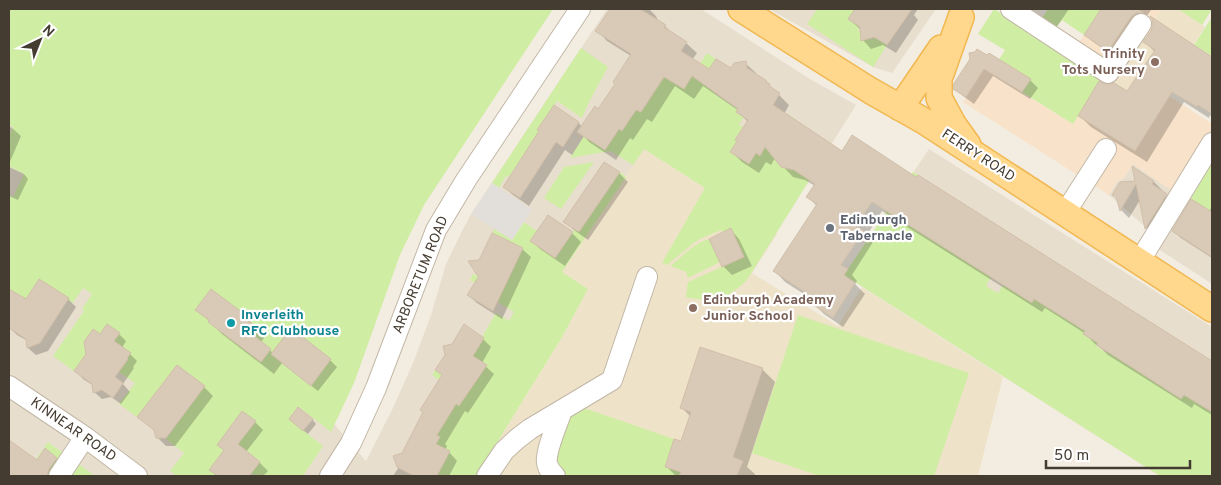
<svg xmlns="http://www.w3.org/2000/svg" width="1221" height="485" font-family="Overpass,sans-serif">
<rect width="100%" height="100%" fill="#f3ede1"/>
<path fill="#e8dece" d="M607,9H701L810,79L856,105L776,233L644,149L562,272L588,289L477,476H95L48,442L24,476H9V99L335,425L366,461L392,410L413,363L431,315L446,264L463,229L471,214Z
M769,9H936L892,73L873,67Z
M1212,128V284L1157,248L1149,230L1109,195L1117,181L1123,179L1133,164L1173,191Z
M929,149L1212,327V476H1160L844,275Z"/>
<path fill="#f8e2c9" d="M1101,9H1162L1114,83L1163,92L1212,124V128L1173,191L1133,164L1123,179L1117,181L1109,195L963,102L984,69L1073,124L1070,56Z"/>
<path fill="#eee2c9" d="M1162,9H1178L1205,27L1153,108L1113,83Z
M644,149L777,234L752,273L838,326L862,287L1003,377L978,476H477L509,423L561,339L588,289L562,272Z"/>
<path fill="#d0eda4" d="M9,9H553L424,205L400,255L354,383L331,432L299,407L289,419L323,446L303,476H256L251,473L260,461L237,444L224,450L210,470L218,476H177L170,471L184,453L166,439L205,386L177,365L137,417L119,404L135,383L119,372L128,360L127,358L130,353L123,348L110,347L120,333L107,324L100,334L87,337L84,342L85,346L90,349L74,371L53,356L84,311L82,309L92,294L83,288L73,303L68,300L60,313L43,302L52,287L39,279L9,326V308L17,294L9,289V195L13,197L24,174L9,166V137L13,127L9,125Z
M817,9H855L848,19L859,27L858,30L861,32V37L869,38L872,40L875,37L887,45L873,67L807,24Z
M994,9L1103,76L1073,124L1022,92L1030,79L998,61L1005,50L978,34Z
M1048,9H1101L1084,35L1062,20L1056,27L1040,21Z
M1178,9H1212L1202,25Z
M1212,17V56L1194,45Z
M581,48L608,67L590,100L582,118L557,101L538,130L539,131L509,177L506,176L499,188L492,183Z
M707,53L716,59L704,78L716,92L715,94L738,109L736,113L744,117L739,124L743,127L735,139L737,141L760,156L787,114L796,120L787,135L782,132L769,153L776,158C778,166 784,170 792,168L802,175L825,140L832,144L747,280C726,300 714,303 686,297L688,282L744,257L731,229L722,232L721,230L702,238L695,242L667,265L662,263L705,188L644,149L633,165L614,153L610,151L570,158L584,136L605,150L619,129L622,131L636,110L641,112L652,96L663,73L665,77L684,89Z
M1212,158L1211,205L1212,207L1210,211L1189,198Z
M594,162L561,209L544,198L564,167Z
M620,172L626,177L562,272L588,289L561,339L509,423L477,476H437L450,451L436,444L439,422L444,424L456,404L437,383L439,380L432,375L435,370L466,390L476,382L487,365L466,351L482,337L496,313L509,321L514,312L476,288L478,285L470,280L473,274L504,288L520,255L503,247L506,239L492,233L494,229L512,240L524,222L537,231L530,241L556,258L575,229L579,232Z
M913,172L918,175L893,215L901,219L905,212L904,209L905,207L930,222L928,225L924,224L919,231L936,242L941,234L939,231L940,229L964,244L963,247H959L955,254L971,264L976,258L974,253L975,251L999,266L997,268H993L989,275L991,277L986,286L998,293L1003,285L1006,286L1010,279L1009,276L1011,273L1023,281L1018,289L1026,294L1024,297L1032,302L1034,299L1044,305L1053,291L1064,297L1055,312L1077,325L1086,311L1094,317L1083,334L1094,341L1096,338L1099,340L1096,346L1107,353L1113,342L1110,340L1115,332L1125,338L1116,356L1134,368L1139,360L1141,361L1146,352L1156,358L1145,375L1156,382L1161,373L1170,379L1176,371L1183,375L1198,352L1202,355L1191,371L1198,375L1190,388L1203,397L1199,404L1210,411L1212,409V476H1160L844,275Z
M709,239L720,262L688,278L686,272L670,266C682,257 694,243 709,239Z
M798,315L969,373L934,476H820L752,453Z
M584,408L674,439L665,467L681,472L679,476H569L563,474L554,463L567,418Z
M48,442L95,476H24Z"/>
<path fill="#e2dfdb" d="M492,183L532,210L512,240L471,214Z"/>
<path fill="#0003" d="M611,9H615L625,16L630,9H649L656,16L658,21L665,26L674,35L686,43L697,53L692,60L709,71L731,70L745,63L756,73V75L766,82L789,105L784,114L842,152L917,179L918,176L1212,362V415L1194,404L1192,408L1108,355L1102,349L1095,344L1084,333L1078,329L1045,308L1042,312L882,211L867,235L873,242L852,275L857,281L855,284L865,294L843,327L824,314L814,304L815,301L785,282L775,271L817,206L808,197L815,186L805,180L793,177L775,158L771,165L766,162L759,173L742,162L732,152L748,122L738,112L739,111L703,86L694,99L675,86L652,122L647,119L633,140L630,138L616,160L589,142L584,136L572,155L565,150L529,206L513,195L504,187L554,107L579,123L582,127L599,110L616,84L631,56L607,41L597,30Z
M856,9H918L914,15L918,20L896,53L883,45L871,49L863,40L861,30L849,19Z
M1027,9H1069L1056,28Z
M1103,9H1152L1115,57L1092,41L1085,35Z
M1153,20L1212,57V117L1210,115L1209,118L1184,102L1147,162L1091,127L1080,116L1128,93L1155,52L1145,42L1152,31L1154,25Z
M987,57L1030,80L1038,88L1030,99L993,76L974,104L963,96L955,88Z
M9,126L12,128L21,136L9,164Z
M9,167L24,174L28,179L18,200L9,196Z
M619,173L628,182L588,240L574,230L565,222Z
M1137,182H1154L1162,190L1161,192L1175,203L1154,236L1146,228L1140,200L1129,218L1121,210L1118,199L1113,194Z
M1212,206V258L1181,238L1173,231L1209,212Z
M731,230L739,239L752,266L732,275L723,266L710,239Z
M572,233L581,242L565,266L540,249L532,241Z
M522,249L531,257L502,319L477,303L468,295L480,277V261Z
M9,290L26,301L68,299L76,307L48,351L36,355L28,348V341L17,335L9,327L16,316L9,312Z
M197,309L246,317L258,329V331L264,338L261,342L273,353L291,330L330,360L337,367L318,391L282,363L274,374L222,334Z
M119,334L126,341L122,348L130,354L137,361L133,367L134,368L123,384L130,392L121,404L111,397L102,399L94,392V386L83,379L76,371L100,336Z
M483,339L491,347L482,363L494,374L468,413L465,411L445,444L447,446L445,450L449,452L457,461L449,476H393L399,467L403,454L443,376L436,370Z
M177,367L204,387L213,396L175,446H166L157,437L156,432L139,417Z
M762,369L775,382L747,467L755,474L754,476H676L666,466L681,443L690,416L682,408Z
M312,419L316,424L308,434L294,423Z
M255,422L263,430L246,452L259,462L268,471L263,476H217L211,470Z
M9,442L37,461L56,459L63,466L56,476H9Z"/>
<path fill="#d9cab8" stroke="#d1bfa8" d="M610,9H640L666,25L664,27L687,42L681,51L709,69L716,59L731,68L734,63L746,61L747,68L767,81L766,82L770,84L769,86L780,93L773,105L842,151L852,135L916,177L918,175L1212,361V412L1184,395L1181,399L1097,345L1098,343L1083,334L1085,331L1066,319L1034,299L1032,303L872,202L856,226L864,231L841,265L848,269L844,275L855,283L833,318L812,304L815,299L773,271L817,204L806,197L815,184L794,170L781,167L765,147L760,156L756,153L749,164L730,152L737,141L735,140L748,120L736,112L738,109L692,76L684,89L664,77L641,112L636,110L622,131L619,129L605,150L577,132L595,106L598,109L615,84L613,82L631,54L595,31Z
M855,9H912L887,45L874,37L861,41L860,27L848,19Z
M1101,9H1138L1144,13H1136L1131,17L1108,51L1084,35Z
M1150,16L1212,57V114L1198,105L1197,107L1172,92L1135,151L1078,116L1099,81L1107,85L1114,83L1127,91L1155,50L1143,42L1151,31L1153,25L1152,19Z
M977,49L987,55L989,53L1031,79L1022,92L984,69L966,97L953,89V85L970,59L969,53L975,52Z
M554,105L579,122L563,147L556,142L520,198L503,187L539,131L537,130Z
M604,162L620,172L579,232L563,222Z
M1132,166L1154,181L1152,184L1167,194L1145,229L1136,184L1120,211L1116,197L1112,195L1120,182L1135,181Z
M1191,199L1212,212V257L1172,231Z
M548,215L573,232L555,258L530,241Z
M731,228L744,257L722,267L709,239Z
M492,233L523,248L493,311L467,295L479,276L477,275L468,261L479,260Z
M39,279L69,298L40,343L27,348L26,339L9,328V289L26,299Z
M211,289L247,316L245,319L253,324L248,331L271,349L261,362L208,322L209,320L195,310Z
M107,324L120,333L114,341L131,353L127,358L128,359L115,377L123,383L113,398L102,390L93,393L92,384L74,371L86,354L84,342L93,329L100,334Z
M464,324L484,338L473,356L487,365L459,406L456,404L437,435L440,437L436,444L450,451L437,476H414L397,467L393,456L402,453L423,412L420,410L442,375L435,370L445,355L443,346L452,344Z
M291,328L331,359L311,386L271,354Z
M700,347L763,368L733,457L743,461L737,476H679L681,472L665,467L674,439L681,441L691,412L680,408Z
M177,365L205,386L166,438H156L154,430L137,417Z
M298,407L313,419L303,431L289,419Z
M242,411L256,421L238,444L260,462L249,476H218L209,470L224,450L217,445Z
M9,440L37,460L45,448L57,458L49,469L47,476H9Z"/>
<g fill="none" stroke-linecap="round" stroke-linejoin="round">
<defs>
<path id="minor" d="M1011,9L1108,73L1141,24
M1065,213L1106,149
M1139,262L1212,143
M9,386L85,437L137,476
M59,476L85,437
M330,476L351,443L376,388L436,230L466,180L580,9
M487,476L504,451L517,439L530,429L612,380L647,277
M555,476C551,472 548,469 547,463C545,451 558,423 562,410"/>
<path id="major" d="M741,9L871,91L924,121L1212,309
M961,17L939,79V98L953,124L968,145
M900,108L941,48"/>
</defs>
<use href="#minor" stroke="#c2b7a6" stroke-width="22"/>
<use href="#major" stroke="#f1b851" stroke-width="28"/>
<use href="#minor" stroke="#fff" stroke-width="20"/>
<use href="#major" stroke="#ffd88e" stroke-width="25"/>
</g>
<g fill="#8d6e63" stroke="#fff" stroke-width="2">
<circle cx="1155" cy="62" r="5"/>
<circle cx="693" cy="308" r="5"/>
</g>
<circle fill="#6b7280" stroke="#fff" stroke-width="2" cx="830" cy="228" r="5"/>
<circle fill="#0f9aa8" stroke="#fff" stroke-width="2" cx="231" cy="323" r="5"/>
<g text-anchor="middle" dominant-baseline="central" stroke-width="4.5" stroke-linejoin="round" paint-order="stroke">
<g font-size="14" font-weight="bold" fill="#785e54" stroke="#fff" text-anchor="end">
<text x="1145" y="54">Trinity<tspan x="1145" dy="16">Tots Nursery</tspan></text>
<text x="703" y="300" text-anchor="start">Edinburgh Academy<tspan x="703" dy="16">Junior School</tspan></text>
</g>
<g font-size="14" fill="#453c31" stroke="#fff">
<text transform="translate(978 156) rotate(33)">FERRY ROAD</text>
<text transform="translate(421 275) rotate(-68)">ARBORETUM ROAD</text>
<text transform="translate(73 430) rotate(35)">KINNEAR ROAD</text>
</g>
<g font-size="14" font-weight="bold" fill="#5b616d" stroke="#fff" text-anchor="start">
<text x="840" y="220">Edinburgh<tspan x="840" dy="16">Tabernacle</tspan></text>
</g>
<g font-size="14" font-weight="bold" fill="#0d838f" stroke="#fff" text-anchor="start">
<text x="241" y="315">Inverleith<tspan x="241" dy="16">RFC Clubhouse</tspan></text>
</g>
</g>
<rect width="1221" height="485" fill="none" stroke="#453c31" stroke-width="20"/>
<g transform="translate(40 40) rotate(43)" stroke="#ffffff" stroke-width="4" paint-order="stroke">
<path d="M0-4L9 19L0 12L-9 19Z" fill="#453c31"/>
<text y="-8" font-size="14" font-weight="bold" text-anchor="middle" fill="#453c31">N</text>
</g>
<path d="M1046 460v8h144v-8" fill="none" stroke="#453c31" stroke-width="2.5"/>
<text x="1054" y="460" font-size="15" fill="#453c31" stroke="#ffffff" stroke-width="4" paint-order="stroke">50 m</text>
</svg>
